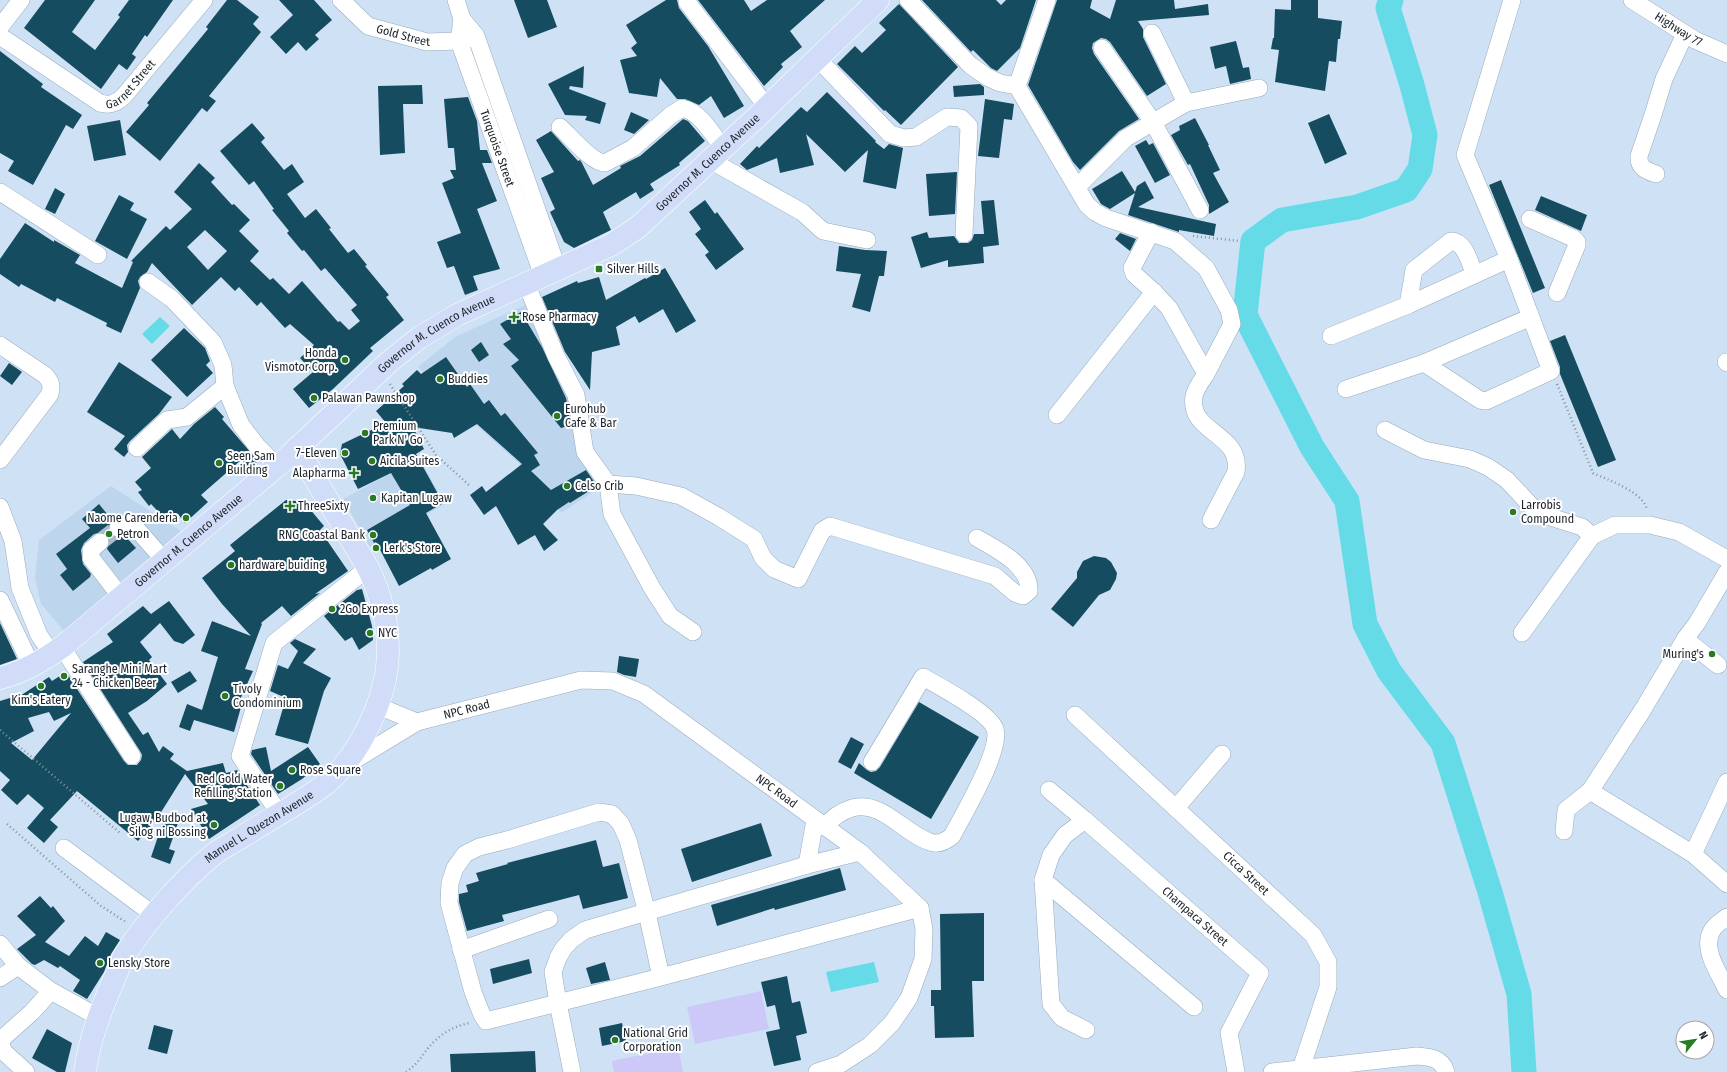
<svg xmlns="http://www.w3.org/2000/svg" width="1727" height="1072" font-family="'Fira Sans Condensed',sans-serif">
<rect width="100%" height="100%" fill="#cfe2f5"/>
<path fill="#bdd6ee" d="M525,305L548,356L576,400L605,484L561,513L531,474L460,411L418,367L455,337Z
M419,458L445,504L370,547L343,499Z
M111,486L181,531L64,631L41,604L35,578L39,540Z"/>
<path fill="#ccc9f8" d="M761,991L769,1029L695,1044L687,1007Z
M678,1047L683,1072H614L612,1061Z"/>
<path fill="#65dbe7" d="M160,317L170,326L152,344L142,334Z
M874,962L879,982L831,992L826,972Z"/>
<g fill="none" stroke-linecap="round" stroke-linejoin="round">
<path stroke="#65dbe7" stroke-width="25" d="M1391,0L1388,8L1412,85L1425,135L1420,169L1406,190L1357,207L1282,220L1253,241L1245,315L1312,447L1347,501L1365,624L1389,671L1443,743L1490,892L1519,994L1524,1072"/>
</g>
<path fill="#164c60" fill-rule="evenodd" d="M45,0H95L72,32L95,50L120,17L118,15L129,0H173L147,37L145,35L132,54L136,57L127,70L119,64L101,89L24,28Z
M227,0H237L259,17L253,24L261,32L209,96L216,101L207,112L202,108L160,161L126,132L149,105L147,103L166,80L208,29L206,27Z
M279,0H314L332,20L315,35L319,39L306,51L298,42L286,54L270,37L293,15Z
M514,0H547L557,27L528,38Z
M666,0H677L679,8L708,46L744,106L724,118L711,96L699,105L685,99H677L660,78L657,97L629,93L620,60L637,56L631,48L637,43L626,25Z
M698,0H744L751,11L767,0H825L790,31L802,47L781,64L783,67L764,86Z
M922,0H996L1001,5L1006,0H1036L1020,48L997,71L991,68L973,50L971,52Z
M1057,0H1092L1090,8L1110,19L1116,0H1174L1175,9L1208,4L1209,15L1138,21L1143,29V37L1166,84L1147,96L1110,42L1106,39L1101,38L1093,43L1092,48L1094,54L1139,119L1119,131L1080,170L1073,162L1028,85Z
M1291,0H1318V18L1342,21L1340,39H1338L1336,62L1329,61L1325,91L1275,82L1279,50L1271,49L1273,38H1274L1275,9L1291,10Z
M899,4L958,67L901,125L885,110L884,111L837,64L855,46L862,53L886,30L879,23Z
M1236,41L1243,68L1249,67L1251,79L1230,84L1226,66L1215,69L1210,47Z
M0,51L43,84L41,87L82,115L73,129L66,125L33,185L8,171L14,161L0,153Z
M584,66L583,88L570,86L569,89L606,103L600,124L585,120L587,116L565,115L548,84Z
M980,84L984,87V95L954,97L953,86Z
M422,85L423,104H403L405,153L380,155L378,86Z
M827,92L876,141L875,142L884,149L889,144L903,148L896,189L863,182L868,150L845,172L806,134L814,165L780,173L777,158L747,170L740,164L757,146L759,148L801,107L807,112Z
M468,97L477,121L480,150H487L492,163H482L497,201L477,209L500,269L473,276L478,290L465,295L454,266L447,268L437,242L461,233L442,183L454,178L450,170H456L454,148H448L444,99Z
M985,99L1014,104L1012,120L1004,119L999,158L978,156Z
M631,112L649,120L634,134L624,130Z
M1329,114L1347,154L1325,164L1308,123Z
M1195,118L1209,145H1208L1220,170L1213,173L1229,202L1209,214V205L1190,164L1188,165L1171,135L1180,130L1179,126Z
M683,119L688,121L705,141L679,163L680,165L650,184L654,190L640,199L636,192L603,212L611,230L574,248L564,242L550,212L555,209L541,178L554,172L536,140L551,131L578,161L580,160L582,163L593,185L621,168L620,166L640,156Z
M120,120L126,155L94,161L87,126Z
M252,123L265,138L261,142L284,170L292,164L304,182L287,194L305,218L316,209L331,228L329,229L348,253L354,249L367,265L365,266L389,295L386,297L404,320L370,348L373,351L333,389L309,408L293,389L313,372L300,358L314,345L290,324L285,328L261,302L257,306L239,287L235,291L221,277L192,305L152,263L147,272L140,277L138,281L140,288L121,333L106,326L107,323L57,298L55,302L21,284L19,287L0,274V259L25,223L54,242V240L80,255L75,263L122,288L133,262L131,261L166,226L170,230L192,209L174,192L199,163L215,178L211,182L232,205L234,204L250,220L239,231L259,251L250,261L270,280L273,278L289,294L302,281L338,322L340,321L349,330L360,321L351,310L357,305L325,268L321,271L304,250L302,251L287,233L289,231L272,210L274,209L254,181L249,185L220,151ZM205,230L227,251L208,270L187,247Z
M1146,140L1149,145L1153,143L1170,175L1155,183L1135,146Z
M1122,171L1135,192L1137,186L1145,181L1154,198L1138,207L1216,224L1214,236L1179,230V232L1128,215L1135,193L1110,209L1101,204L1092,189Z
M957,172L955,214L929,216L926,174Z
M1501,180L1545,288L1533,293L1489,185Z
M55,188L65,194L55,214L45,209Z
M119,195L134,203L130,210L147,219L127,259L95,241Z
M1541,196L1587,215L1581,231L1535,210Z
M705,200L715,214L717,212L744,249L716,270L705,255L709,252L695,234L701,229L689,212Z
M994,200L999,245L983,247L984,263L948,267V260L921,268L911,237L927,232L929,238L954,236L959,243H968L972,240L974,234H984L981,201Z
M1120,233L1136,239L1130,251L1115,239Z
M839,246L865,250L887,251L884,276H879L870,312L852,307L861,274L836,271Z
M665,268L696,321L676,333L663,309L639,323L635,316L616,327L620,345L592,352L590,390L565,352L542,297L577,281L578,283L599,277L606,300L645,278L646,279Z
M521,312L542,347L566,398L571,425L561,428L511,366L519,360L503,344L511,339L500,324Z
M184,328L205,348L210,361L206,365L213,373L187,397L151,360Z
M1565,335L1616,460L1598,467L1560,374V367L1550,341Z
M481,342L489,355L479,362L471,350Z
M446,357L467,387L470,384L484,404L489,400L501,416L505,413L538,453L534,455L540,465L531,471L551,490L586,470L597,486L570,503L569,502L557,510L543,524L558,540L544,551L535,535L518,545L496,506L484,515L470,495L482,486L486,492L522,464L477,424L454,438L452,433L413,427L424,449L416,454L443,503L426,513L451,559L432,570L431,568L399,586L376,542L374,543L367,530L410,505L391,473L358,489L340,454L342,444L386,423L376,411L404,386L402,384L417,370L421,374Z
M119,362L172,397L159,414L130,441L127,445L128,452L124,457L114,449L125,436L87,412Z
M9,363L22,372L12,385L0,376Z
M215,407L224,417L222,419L258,461L249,469L241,460L201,495L208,502L185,523L178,514L169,523L151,504L149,506L138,492L142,490L135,482L151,468L142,457L172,429L180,439L194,424Z
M286,500L304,502L324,526L320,530L348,571L315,594L320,593L291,616L282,606L261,623L262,624L245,669L253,671L238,704L241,707L234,732L194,720L190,731L179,727L187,704L202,710L218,657L201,651L212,621L251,636L222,604L202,578L235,551L230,545Z
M99,504L112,520L108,528L110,533L118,538L125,536L136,548L118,563L107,549L110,540L108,536L103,532L94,534L84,543L81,550L83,564L91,574L90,577L73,591L60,575L67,569L56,554L90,528L82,519Z
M1094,556L1106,558L1111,562L1117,573L1116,579L1110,590L1099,595L1073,627L1051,609L1077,578V572L1083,561Z
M362,589L372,626L373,640L359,650L352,637L345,641L324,616L357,590Z
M169,601L195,635L183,644L174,641L160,623L140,642L152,657L149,660L167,684L147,701L128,713L143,735L148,732L159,752L163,746L174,754L170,759L187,771L223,763L226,773L237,770L260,805L209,839L191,809L208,804L185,774L158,817L138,841L77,791L50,820L58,827L44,843L27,828L44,808L28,794L17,805L1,790L10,780L0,771V701L23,694L49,677L52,681L66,672L124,761L128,765H137L141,760L142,755L140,751L83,662L113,642L107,634L143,606L151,614ZM49,712L54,721L71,713L32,760L11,743L34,731L28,718Z
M0,623L17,659L0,665Z
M295,639L316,649L303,663L331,678L324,691L308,744L275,735L286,698L270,691L278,665L288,669L298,651L290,643Z
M619,656L639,659L636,677L624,675L617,672Z
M190,671L197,681L178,693L171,682Z
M919,702L979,737L931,819L854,773L859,763L867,770L871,772L876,771L880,767Z
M851,737L864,744L851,769L838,762Z
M266,747L271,771L308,747L320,764L302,779L278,794L251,754L252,750Z
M165,816L179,820L169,849L175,851L170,864L151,857Z
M761,823L772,856L692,882L681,849Z
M596,840L603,867L619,863L628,898L583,909L579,895L502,915L504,921L467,931L459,902V894L468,892L466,885L479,881L476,873L508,864L507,863Z
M840,868L846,890L775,910L774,908L717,926L711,905Z
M40,896L51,908L53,906L65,921L45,942L69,956L85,936L98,946L106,932L120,940L111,954L104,972L87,999L73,991L80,980L60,966L58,968L44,960L35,965L32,964L17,949L36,935L17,916Z
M984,913V981H972L974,1037L935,1038L934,1006H931V990H941L940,914Z
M529,959L532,973L493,984L490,969Z
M605,962L610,980L591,984L586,968Z
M787,976L792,1003L800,1001L807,1033L796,1036L801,1060L774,1066L766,1032L780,1029L775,1005L767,1007L761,982Z
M622,1023L626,1041L602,1046L599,1028Z
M154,1025L173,1030L167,1054L148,1049Z
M47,1029L72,1043L65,1072H57L32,1058Z
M535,1051L536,1072H451L450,1054Z"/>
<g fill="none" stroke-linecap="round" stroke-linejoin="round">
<path stroke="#abbccc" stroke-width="17" stroke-dasharray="17 8" stroke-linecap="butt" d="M100,542L118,528"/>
<defs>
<g id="minor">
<path id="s1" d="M341,0L368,26L427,42L459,41L468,39"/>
<path d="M456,0L462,19L476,36L558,270"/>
<path d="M908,0L970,65L987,77L1000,83L1017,86L1087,205L1095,212L1106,218L1175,241L1206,268L1229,310L1232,324L1206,374"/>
<path id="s2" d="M1632,0L1695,40L1727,54"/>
<path d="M687,2L767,107"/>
<path id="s3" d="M462,19L459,41L543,276"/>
<path d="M0,27L21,0"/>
<path d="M1152,33L1186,103"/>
<path id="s4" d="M0,36L100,103C110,106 116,103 124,96L204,0"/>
<path d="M1102,48L1153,122L1200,210"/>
<path d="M818,59L890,134L904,138L916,137L947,117L961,118L969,126L964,234"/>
<path d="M1017,86L1047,0"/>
<path d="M560,127C570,136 592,163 605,163L633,148L671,115L682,108C701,112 712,134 723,148"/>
<path d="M710,160L802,212L823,231L867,240"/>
<path d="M1656,174C1647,171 1638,168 1639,156L1653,115L1664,79L1685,34"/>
<path d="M1077,187L1126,138L1186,103L1259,88"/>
<path d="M0,192L98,255"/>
<path d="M1530,219L1573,238L1577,242V245L1557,293"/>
<path d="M1151,232L1132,268L1134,274L1154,292L1169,308L1206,374C1202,380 1196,388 1194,396C1188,434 1242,432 1236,472L1211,520"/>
<path d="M148,282L172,299L213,342L223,365L225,386L241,425L257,446L277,466"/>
<path d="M526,283L556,356L576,395L585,452L608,484L612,514L652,588L670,616L693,632"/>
<path d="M1408,305L1414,270L1451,241C1465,241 1470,263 1474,273"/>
<path d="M1331,336L1408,305L1509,259"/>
<path d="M0,345L45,375C51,382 52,385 50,394L0,460"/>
<path d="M1726,362L1727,363"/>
<path d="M1424,363L1480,400L1486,401L1551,371L1509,259L1465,155L1512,0"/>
<path d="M1346,389L1424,363L1531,317"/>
<path d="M1057,415L1154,292"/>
<path d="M1385,430L1424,450L1470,459L1488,467L1507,480L1534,509L1547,516L1582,527L1592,536L1615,525H1650L1679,532L1727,559"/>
<path d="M137,448L167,420L187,417L225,386"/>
<path d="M608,484L636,486L681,496L719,517L754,539L763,558L774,569L798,579L822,531L830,526L995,576L1015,593L1023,596L1029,591C1030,565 996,549 977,538"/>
<path d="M0,507L13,541L20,588L39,635L52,654"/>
<path d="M118,528L125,524L135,527L164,560"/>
<path d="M100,542L91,550V558L121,597"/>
<path d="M0,600L32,667"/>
<path d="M1522,633L1592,536"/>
<path d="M1685,639L1718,665"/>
<path d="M62,647L132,756"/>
<path d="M378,706L417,722"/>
<path id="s5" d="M1075,715L1313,935L1328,962V987L1301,1069"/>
<path id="s6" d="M348,764L417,722L581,680L613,681L644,694L860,852L920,908L924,929L923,959L909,998L892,1023L870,1045L841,1064L817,1072"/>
<path id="s7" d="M1049,790L1085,820L1260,973L1229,1033L1236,1072"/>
<path d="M1590,791L1693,854L1727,884"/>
<path d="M1176,808L1222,754"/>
<path d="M279,813L240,756L274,643L368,568"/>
<path d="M1085,820L1065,835L1051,855L1043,880L1051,1004L1062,1018L1086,1030"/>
<path d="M825,827C832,817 840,812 852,808C882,800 903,833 930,842C938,845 946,841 952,836C963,815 1002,750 995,729C990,713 939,686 923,677L872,762"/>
<path d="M1564,831L1566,810L1590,791L1642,711L1685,639L1697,623L1727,572"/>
<path d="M64,848L154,915"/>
<path d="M1693,854L1727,782"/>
<path d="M807,865L815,820"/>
<path d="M1043,880L1194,1007"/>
<path d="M1727,917C1723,920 1716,924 1713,929C1700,947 1719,973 1727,990"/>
<path d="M0,944L18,966L51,991L98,1017"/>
<path d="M461,950L549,919"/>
<path d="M661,977L647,913L628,840L621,824L612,814L599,812L507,840L479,847L465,854L455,868L450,883L449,903L473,992L482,1015L486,1021L661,977L920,908"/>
<path d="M0,978L18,966"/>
<path d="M0,1043L4,1037L32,1012L51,991"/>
<path d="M0,1043L4,1052L26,1072"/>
<path d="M572,1072L558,1003L553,972L558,958L563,949L571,940L585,930L807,865L860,852"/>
<path d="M1272,1072L1417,1056C1430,1057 1442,1058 1446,1072"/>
</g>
<g id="major">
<path id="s8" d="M0,678C24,672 42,661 62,647L289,456L390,361L419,338L457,315L611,245L637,228L760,114L878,0"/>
<path id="s9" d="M85,1072C89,1040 100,1011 113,982C117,973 120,962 126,953C147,920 183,879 214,854C222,848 232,843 240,838C265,822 291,808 316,791C357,764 388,699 388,650C388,622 380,593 368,568L297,448"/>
</g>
</defs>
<use href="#minor" stroke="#97aabc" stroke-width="18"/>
<use href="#major" stroke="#fff" stroke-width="23"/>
<path stroke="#8492a0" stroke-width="2.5" stroke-dasharray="1 3" stroke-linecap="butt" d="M1193,236L1240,241
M390,384L436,455L470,486
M1557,384L1593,473C1608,480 1644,492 1647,510
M0,730L120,833
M7,824L101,906L126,922
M406,1072C421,1062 424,1050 436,1040C445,1031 458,1025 470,1023"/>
<use href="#minor" stroke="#fff" stroke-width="17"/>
<use href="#major" stroke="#d1dcf8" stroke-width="22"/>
</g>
<g fill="#287a24" stroke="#fff" stroke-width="1.5">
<rect x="595" y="265" width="8" height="8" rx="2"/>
<path d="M512 311h4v4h4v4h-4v4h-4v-4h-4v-4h4z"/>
<circle cx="345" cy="360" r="4"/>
<circle cx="440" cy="379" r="4"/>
<circle cx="314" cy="398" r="4"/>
<circle cx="557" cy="416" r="4"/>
<circle cx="365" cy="433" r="4"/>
<circle cx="345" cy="453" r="4"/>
<circle cx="372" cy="461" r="4"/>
<circle cx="219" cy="463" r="4"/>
<path d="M352 467h4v4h4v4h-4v4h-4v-4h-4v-4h4z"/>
<circle cx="567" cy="486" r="4"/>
<circle cx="373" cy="498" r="4"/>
<path d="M288 500h4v4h4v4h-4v4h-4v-4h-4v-4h4z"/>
<circle cx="1513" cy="512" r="4"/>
<circle cx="186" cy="518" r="4"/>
<circle cx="109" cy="534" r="4"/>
<circle cx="373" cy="535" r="4"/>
<circle cx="376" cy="548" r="4"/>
<circle cx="231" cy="565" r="4"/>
<circle cx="332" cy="609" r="4"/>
<circle cx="370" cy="633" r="4"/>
<circle cx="1712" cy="654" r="4"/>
<circle cx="64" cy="676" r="4"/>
<circle cx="41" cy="686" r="4"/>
<circle cx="225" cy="696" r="4"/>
<circle cx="292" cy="770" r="4"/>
<circle cx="280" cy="786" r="4"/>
<circle cx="214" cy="825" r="4"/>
<circle cx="100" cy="963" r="4"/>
<circle cx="615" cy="1040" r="4"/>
</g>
<g text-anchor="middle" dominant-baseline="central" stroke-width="4" stroke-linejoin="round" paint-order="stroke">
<g font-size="12" fill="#1c232a" stroke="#fff">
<text stroke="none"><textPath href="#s2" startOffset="55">Highway 77</textPath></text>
<text stroke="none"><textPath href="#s1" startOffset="74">Gold Street</textPath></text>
<text stroke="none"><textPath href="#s4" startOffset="159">Garnet Street</textPath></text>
<text stroke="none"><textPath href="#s3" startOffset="136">Turquoise Street</textPath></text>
<text stroke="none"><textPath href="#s8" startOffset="883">Governor M. Cuenco Avenue</textPath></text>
<text stroke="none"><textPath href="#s8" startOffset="559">Governor M. Cuenco Avenue</textPath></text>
<text stroke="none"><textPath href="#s8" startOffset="235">Governor M. Cuenco Avenue</textPath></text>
<text stroke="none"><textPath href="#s6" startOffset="132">NPC Road</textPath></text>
<text stroke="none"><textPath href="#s6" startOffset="480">NPC Road</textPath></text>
<text stroke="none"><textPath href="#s9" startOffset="312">Manuel L. Quezon Avenue</textPath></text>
<text stroke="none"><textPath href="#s5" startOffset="233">Cicca Street</textPath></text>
<text stroke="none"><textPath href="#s7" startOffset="193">Champaca Street</textPath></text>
</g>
<g font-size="12" fill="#1c232a" stroke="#fff" text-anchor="start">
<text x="607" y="269">Silver Hills</text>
<text x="522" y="317">Rose Pharmacy</text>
<text x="337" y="353" text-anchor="end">Honda<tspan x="337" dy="14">Vismotor Corp.</tspan></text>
<text x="448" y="379">Buddies</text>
<text x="322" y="398">Palawan Pawnshop</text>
<text x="565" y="409">Eurohub<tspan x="565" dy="14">Cafe &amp; Bar</tspan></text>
<text x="373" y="426">Premium<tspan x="373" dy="14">Park N' Go</tspan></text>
<text x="337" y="453" text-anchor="end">7-Eleven</text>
<text x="227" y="456">Seen Sam<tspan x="227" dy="14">Building</tspan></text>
<text x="380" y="461">Aicila Suites</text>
<text x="346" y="473" text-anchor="end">Alapharma</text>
<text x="575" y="486">Celso Crib</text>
<text x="381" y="498">Kapitan Lugaw</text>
<text x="1521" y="505">Larrobis<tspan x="1521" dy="14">Compound</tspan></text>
<text x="298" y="506">ThreeSixty</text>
<text x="178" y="518" text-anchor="end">Naome Carenderia</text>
<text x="117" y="534">Petron</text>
<text x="365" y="535" text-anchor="end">RNG Coastal Bank</text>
<text x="384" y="548">Lerk's Store</text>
<text x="239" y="565">hardware buiding</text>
<text x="340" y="609">2Go Express</text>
<text x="378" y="633">NYC</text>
<text x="1704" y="654" text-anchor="end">Muring's</text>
<text x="72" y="669">Saranghe Mini Mart<tspan x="72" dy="14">24 - Chicken Beer</tspan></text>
<text x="233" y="689">Tivoly<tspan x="233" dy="14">Condominium</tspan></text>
<text x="41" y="700" text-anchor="middle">Kim's Eatery</text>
<text x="300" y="770">Rose Square</text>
<text x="272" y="779" text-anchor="end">Red Gold Water<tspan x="272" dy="14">Refilling Station</tspan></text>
<text x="206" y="818" text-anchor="end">Lugaw, Budbod at<tspan x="206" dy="14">Silog ni Bossing</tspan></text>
<text x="108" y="963">Lensky Store</text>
<text x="623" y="1033">National Grid<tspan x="623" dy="14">Corporation</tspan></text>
</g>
</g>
<g transform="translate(1695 1040) rotate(60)"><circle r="19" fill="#ffffff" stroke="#a4a7aa"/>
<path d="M0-3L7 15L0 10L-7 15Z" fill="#287a24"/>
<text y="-6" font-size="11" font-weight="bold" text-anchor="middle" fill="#1c232a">N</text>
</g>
</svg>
